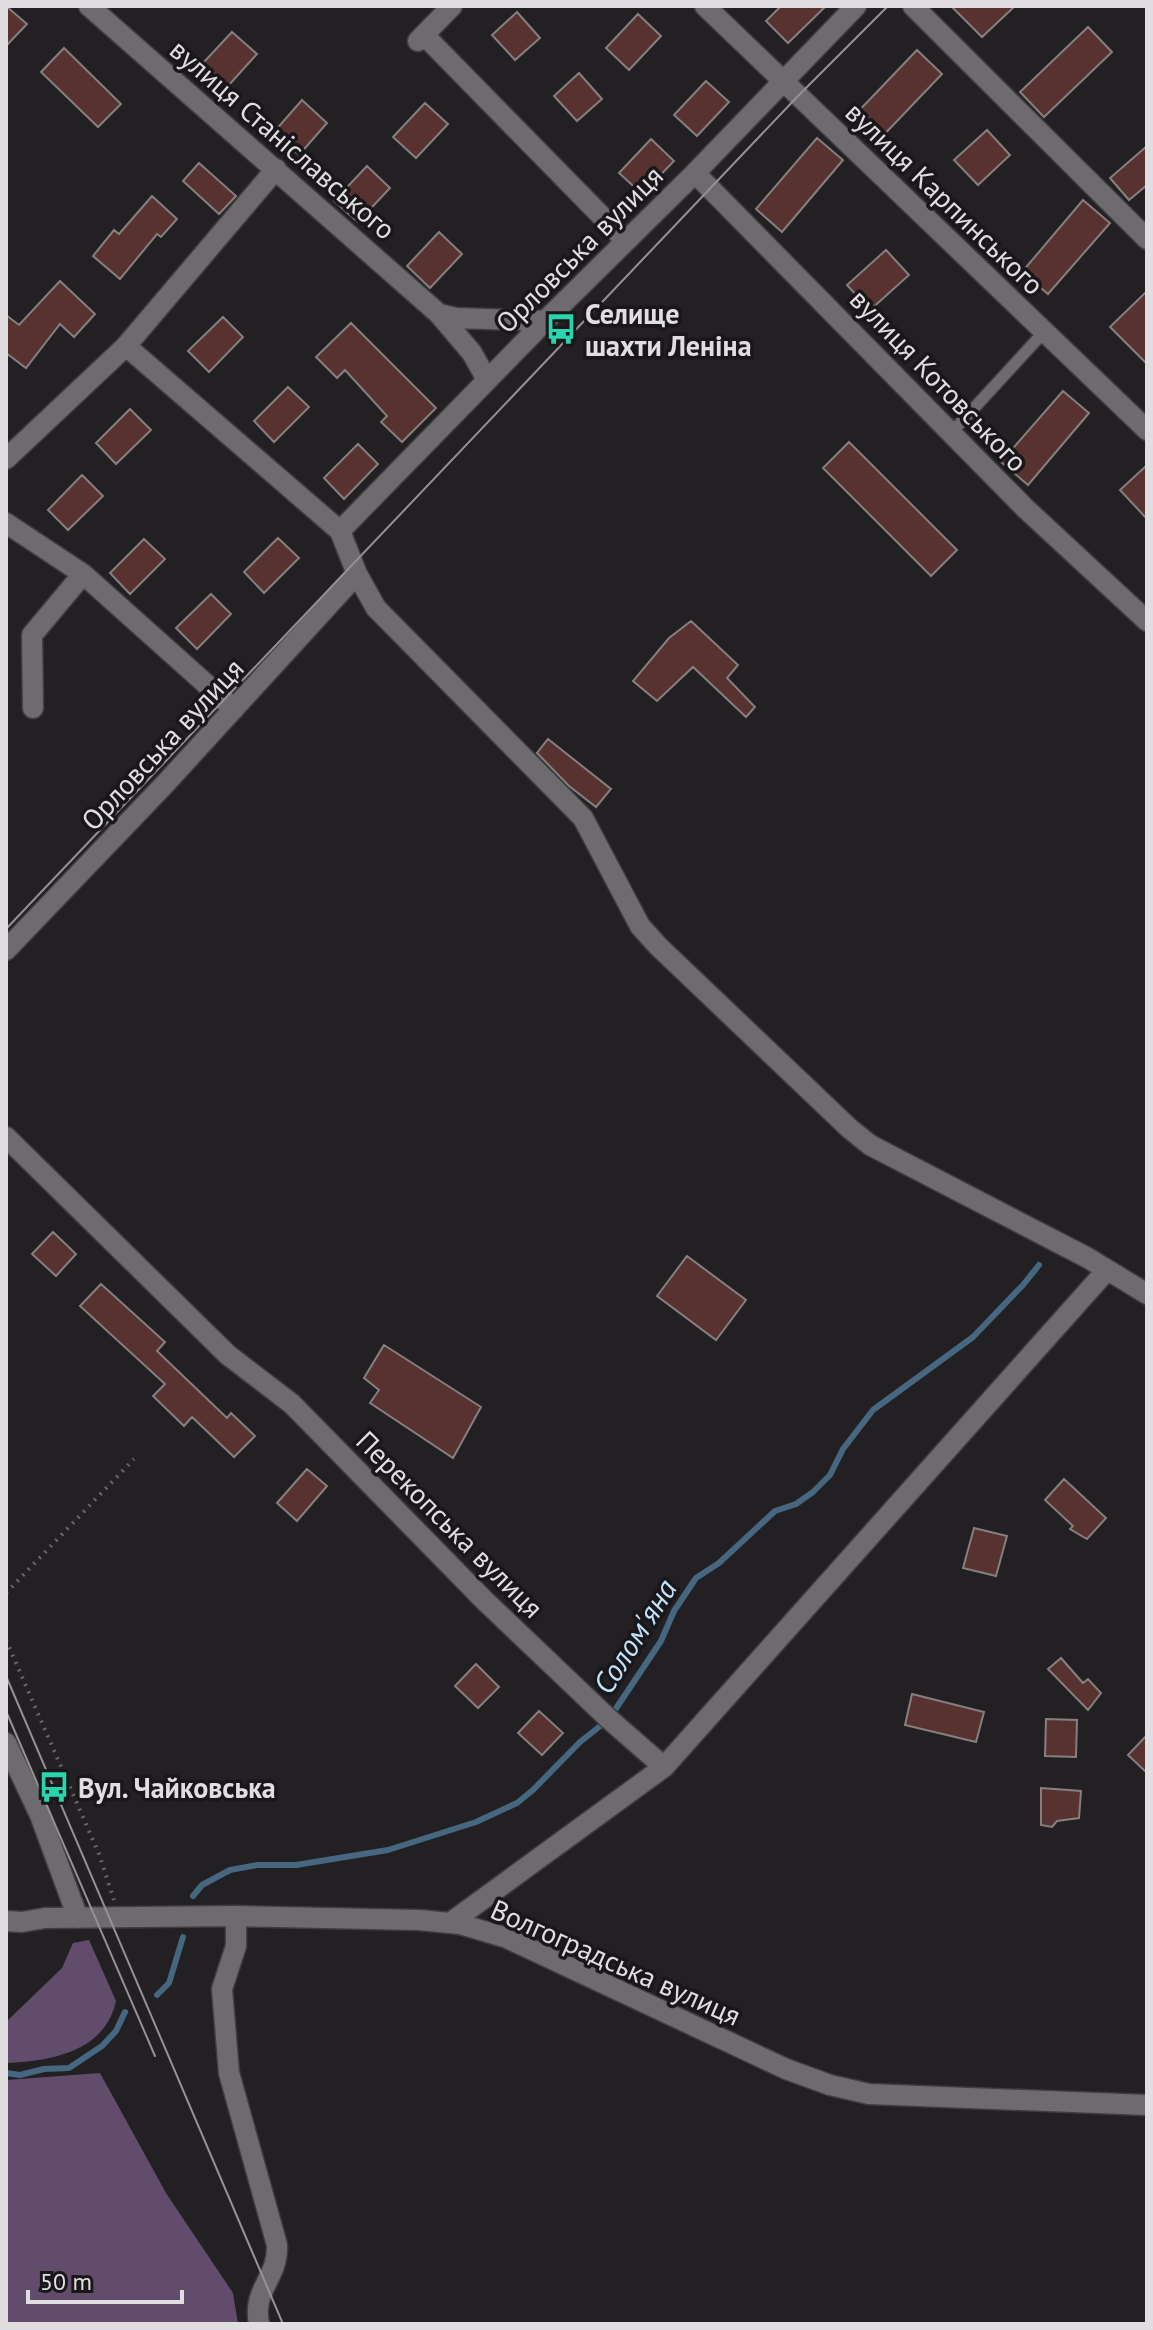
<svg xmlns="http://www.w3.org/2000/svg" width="1153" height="2330" font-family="'PT Sans',sans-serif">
<rect width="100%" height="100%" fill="#222023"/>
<path fill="#624c6b" d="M89,1940L116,2001C105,2052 51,2061 6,2063V2022L62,1968L73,1943Z
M100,2073L166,2193L233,2293L238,2324H6V2080Z"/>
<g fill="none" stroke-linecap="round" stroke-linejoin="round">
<path stroke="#476781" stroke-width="6" d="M193,1896L202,1885L230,1870L257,1865H296L388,1850L476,1822L517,1803L533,1790L580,1742L609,1719L661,1641L674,1611L696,1578L719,1563L775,1511L796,1504L813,1492L830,1475L843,1449L873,1410L973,1337L1023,1285L1039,1265
M157,1995L169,1983L183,1937
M6,2073L20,2075L44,2069L69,2068L102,2046L116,2031L125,2012"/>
</g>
<path fill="#583231" stroke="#857f7f" stroke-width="2" d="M6,6L27,24L6,46Z
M781,6H826L788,43L766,21Z
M951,6H1015L982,37Z
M517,12L540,38L515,60L492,35Z
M638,14L661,36L629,70L606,48Z
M1088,27L1112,52L1044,117L1020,92Z
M232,32L257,54L228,86L203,63Z
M64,48L121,104L98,127L41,72Z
M917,50L942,74L877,142L852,118Z
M579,73L602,99L577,121L554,96Z
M706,81L729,102L697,136L674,115Z
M302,100L327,123L299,155L274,132Z
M425,103L448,124L416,158L393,137Z
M987,130L1010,155L978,185L954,160Z
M817,138L843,160L782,232L756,209Z
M651,139L674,161L642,194L619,173Z
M1147,146V185L1129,200L1110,178Z
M199,163L236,196L219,214L183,181Z
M367,166L390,188L358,222L334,201Z
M152,196L177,219L161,237L157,234L120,279L93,256L114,230L119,234Z
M1083,200L1110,223L1048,294L1022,272Z
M439,232L462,254L430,288L407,266Z
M886,250L909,275L870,310L847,285Z
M60,281L95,314L74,337L60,324L26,368L6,353V315L19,325Z
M1147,291V364L1110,327Z
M223,317L243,337L209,372L188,351Z
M351,323L436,408L402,442L381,422L387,416L345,370L337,378L316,357Z
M288,387L309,407L274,442L254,421Z
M1063,391L1089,413L1028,485L1001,462Z
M130,409L151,430L116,464L96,443Z
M849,442L957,550L931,576L823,468Z
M358,444L378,464L344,499L324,478Z
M1147,465V519L1120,490Z
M82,475L103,496L68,530L48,510Z
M278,538L299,558L264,593L244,572Z
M144,539L165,559L130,594L110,573Z
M211,594L231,614L197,649L176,628Z
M691,621L738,665L727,678L755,707L746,717L693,667L657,701L633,681L669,638Z
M548,739L611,789L596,807L569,786L537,753Z
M53,1232L76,1254L56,1276L32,1254Z
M687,1256L746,1300L716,1340L657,1296Z
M101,1284L165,1342L157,1351L227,1418L231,1413L255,1436L234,1457L192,1417L184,1426L153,1396L165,1384L80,1306Z
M384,1345L481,1407L453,1458L370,1403L379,1390L364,1378Z
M307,1469L327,1486L297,1521L277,1503Z
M1064,1479L1106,1518L1087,1539L1070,1529L1073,1526L1045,1500Z
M974,1528L1007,1536L996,1576L963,1568Z
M1061,1658L1083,1683L1088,1679L1101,1693L1088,1710L1048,1669Z
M476,1664L499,1687L478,1708L455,1686Z
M912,1694L984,1712L976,1742L905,1725Z
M539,1711L563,1733L542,1755L518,1733Z
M1046,1719L1077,1720L1076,1757L1045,1756Z
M1147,1735V1773L1128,1755Z
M1041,1788L1081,1791L1079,1818L1057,1821L1052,1827L1041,1825Z"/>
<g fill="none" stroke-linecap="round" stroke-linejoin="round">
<defs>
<path id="service" d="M952,432L1044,332"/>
<path id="minor" d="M89,6L439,314L472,353L487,380
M705,6L1147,430
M913,6L1147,239
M424,35L626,241
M418,41L452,6
M695,173L1026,509L1147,621
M439,314L456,318L545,321
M126,346L340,531L357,574L376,608L583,818L640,926L658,946L849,1128L870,1145L1088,1258L1147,1294
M6,459L126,346L276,169
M6,523L83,574L234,709
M340,531L545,321L695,173L856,6
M33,708L32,635L83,574
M6,950L165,784L357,574
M6,1137L228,1355L292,1404L484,1600L609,1719L664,1767L450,1923
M6,1743L40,1815L78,1918
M664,1767L1107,1270
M236,1916V1946L222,1989L229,2073L277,2245C278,2280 252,2288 259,2324
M6,1921L22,1922L45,1918L236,1916L419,1920L460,1924L507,1938L786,2069L830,2085L869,2094L1147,2105"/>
</defs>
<use href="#service" stroke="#3f3d40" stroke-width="14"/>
<use href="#minor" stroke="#3f3d40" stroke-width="23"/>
<path stroke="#676568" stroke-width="4" stroke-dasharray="2 6" stroke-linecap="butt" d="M6,1593L134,1459
M6,1640L99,1854L114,1900"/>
<use href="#service" stroke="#6e6b6f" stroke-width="11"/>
<use href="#minor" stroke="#6e6b6f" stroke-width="20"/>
<path stroke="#949295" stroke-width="2" d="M6,929L798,96L888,6
M6,1676L283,2324
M6,1711L155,2056"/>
</g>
<defs>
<symbol id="bus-bare" viewBox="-9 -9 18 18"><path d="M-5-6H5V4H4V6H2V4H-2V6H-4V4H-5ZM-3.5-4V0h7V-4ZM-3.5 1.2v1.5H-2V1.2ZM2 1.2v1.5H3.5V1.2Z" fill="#28d5ad" stroke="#19171a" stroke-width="2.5" paint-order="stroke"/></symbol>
</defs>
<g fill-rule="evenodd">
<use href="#bus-bare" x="539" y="307" width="44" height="44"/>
<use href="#bus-bare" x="32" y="1765" width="44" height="44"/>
</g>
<g text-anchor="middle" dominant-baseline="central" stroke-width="7" stroke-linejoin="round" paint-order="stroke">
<g font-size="28" fill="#e0dee1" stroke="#19171a">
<text transform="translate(283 139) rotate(41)">вулиця Станіславського</text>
<text transform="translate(945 198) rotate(44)">вулиця Карпинського</text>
<text transform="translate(579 249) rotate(-45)">Орловська вулиця</text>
<text transform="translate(939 380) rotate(46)">вулиця Котовського</text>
<text transform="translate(162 744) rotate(-47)">Орловська вулиця</text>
<text transform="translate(450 1524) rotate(45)">Перекопська вулиця</text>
<text transform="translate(616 1962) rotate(24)">Волгоградська вулиця</text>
</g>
<g font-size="28" font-weight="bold" fill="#e0dee1" stroke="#19171a" text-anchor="start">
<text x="585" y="313">Селище<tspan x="585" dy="32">шахти Леніна</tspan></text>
<text x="78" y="1787">Вул. Чайковська</text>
</g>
<g font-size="30" font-style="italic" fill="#c1e2fd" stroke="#19171a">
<text transform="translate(634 1636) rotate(-58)">Солом'яна</text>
</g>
</g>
<rect width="1153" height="2330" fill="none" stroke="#e0dee1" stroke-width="16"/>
<path d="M28 2290v12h154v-12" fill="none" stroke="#e0dee1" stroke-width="4"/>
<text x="40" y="2290" font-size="24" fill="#e0dee1" stroke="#19171a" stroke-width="6" paint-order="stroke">50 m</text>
</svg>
